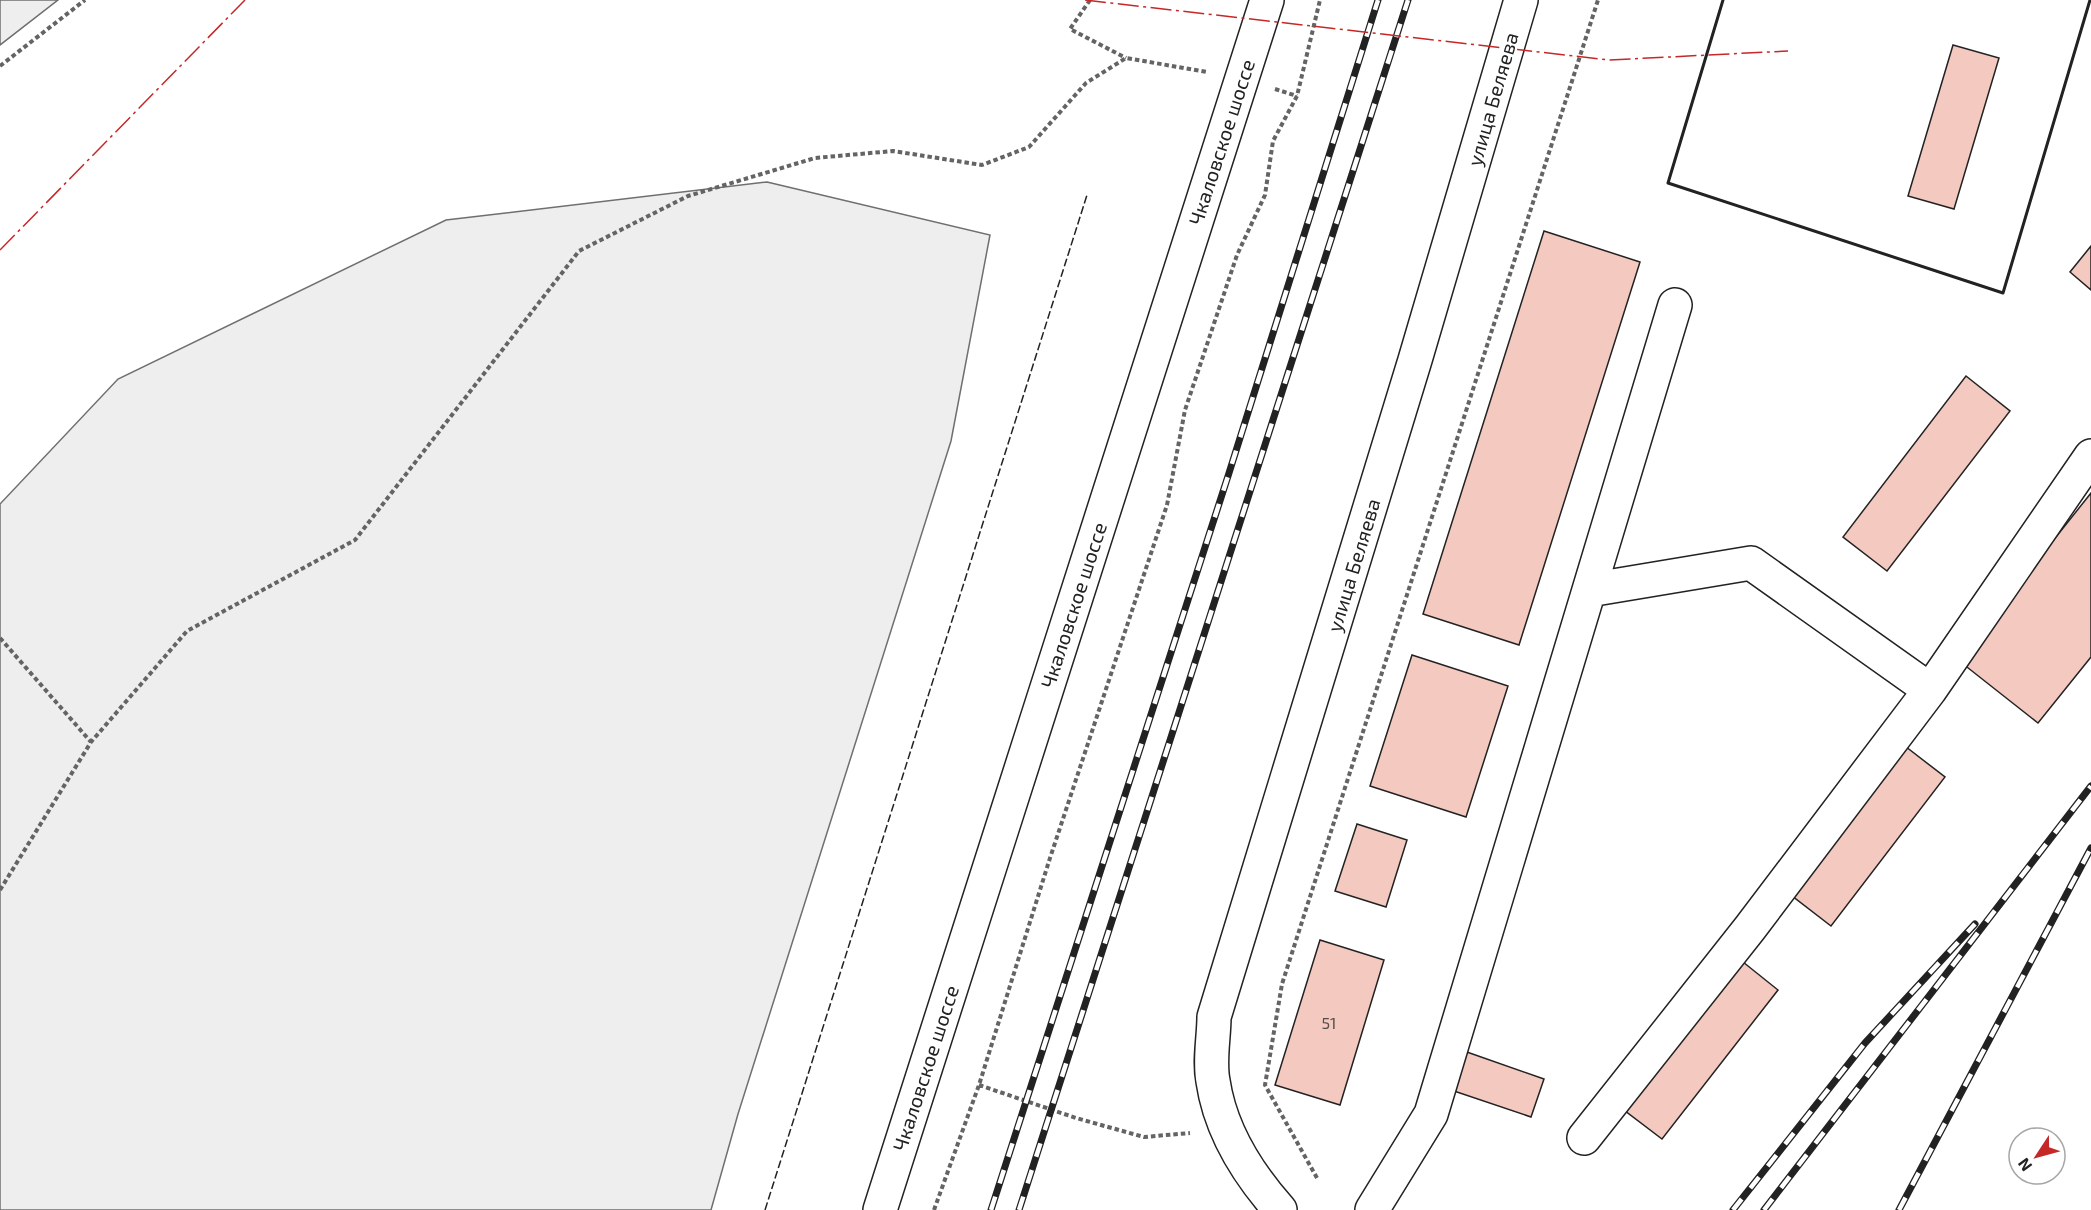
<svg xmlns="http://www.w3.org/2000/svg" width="2091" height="1210" font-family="'Exo 2',sans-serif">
<rect width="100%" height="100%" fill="#fff"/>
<path fill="#eee" stroke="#6f6f6f" stroke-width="1.5" d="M0,0H58L0,45Z
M767,182L990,235L951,441L738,1114L711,1210H0V504L118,379L446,220Z"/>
<path fill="#f3c9c0" stroke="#222" stroke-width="1.5" d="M1953,45L1999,58L1954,209L1908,196Z
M1544,231L1640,262L1519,645L1423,614Z
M2091,246V290L2070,272Z
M1966,376L2010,411L1887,571L1843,537Z
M2091,493V657L2038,723L1958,660Z
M1412,655L1508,686L1466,817L1370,786Z
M1901,743L1945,777L1831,926L1787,892Z
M1357,824L1407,840L1386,907L1335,891Z
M1320,940L1384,960L1340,1105L1275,1085Z
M1738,958L1778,990L1662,1139L1620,1107Z
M1464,1051L1544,1079L1531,1117L1451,1090Z"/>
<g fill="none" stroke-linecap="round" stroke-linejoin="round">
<defs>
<path id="minor" d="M1589,590L1751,563L1930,690
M1584,1138L1750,928L1930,690L2091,456
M880,1210L1267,0
M1280,1210C1248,1174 1220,1129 1213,1081C1209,1061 1214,1037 1214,1017L1415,360L1521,0
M1372,1210L1431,1114L1675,305"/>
</defs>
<use href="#minor" stroke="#222" stroke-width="36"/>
<path stroke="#646464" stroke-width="4" stroke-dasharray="4.5 3" stroke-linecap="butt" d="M1090,0L1070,29L1126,58
M0,66L85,0
M1275,89L1297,96
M0,638L91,742
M0,890L91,742L187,631L355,540L579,251L688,196L815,158L893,151L982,165L1029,147L1086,83L1126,58L1207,72
M979,1085L1076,1118L1144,1137L1190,1133
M1317,1178L1265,1085L1282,984L1598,0
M934,1210L979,1085L1050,858L1167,505L1185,410L1237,255L1265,195L1273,141L1297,96L1320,0"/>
<use href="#minor" stroke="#fff" stroke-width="33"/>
<defs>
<path id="rail" d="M991,1210L1229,473L1378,0
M1019,1210L1408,0
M1733,1210L1865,1043L1975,924
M1764,1210L2091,786
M1899,1210L2091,848"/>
</defs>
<use href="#rail" stroke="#222" stroke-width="7"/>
<use href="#rail" stroke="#fff" stroke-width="4.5" stroke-dasharray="14" stroke-linecap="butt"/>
<path stroke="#222" stroke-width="1.5" stroke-dasharray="8 3" stroke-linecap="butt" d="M765,1210L1087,195"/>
<path stroke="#222" stroke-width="3" d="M1723,0L1668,183L2003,293L2090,0"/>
<path stroke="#c62828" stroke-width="1.5" stroke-dasharray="21 4.5 3 4.5" stroke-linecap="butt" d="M1085,0L1609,60L1788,51
M0,250L245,0"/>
</g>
<g text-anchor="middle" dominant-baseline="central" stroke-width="4.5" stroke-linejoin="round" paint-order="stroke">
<g font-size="16" fill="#564c4a">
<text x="1329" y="1022">51</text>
</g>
<g font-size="20" fill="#222" stroke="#fff">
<text transform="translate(1492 99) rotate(-74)">улица Беляева</text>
<text transform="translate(1221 142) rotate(-72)">Чкаловское шоссе</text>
<text transform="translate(1353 565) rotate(-73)">улица Беляева</text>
<text transform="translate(1073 605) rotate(-72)">Чкаловское шоссе</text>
<text transform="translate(925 1068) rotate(-72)">Чкаловское шоссе</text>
</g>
</g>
<g transform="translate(2037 1156) rotate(234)"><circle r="28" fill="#ffffff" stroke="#a7a7a7" stroke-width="1.5"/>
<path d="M0-4.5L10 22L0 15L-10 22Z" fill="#c62828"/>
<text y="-9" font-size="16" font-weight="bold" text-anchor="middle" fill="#222222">N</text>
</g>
</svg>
